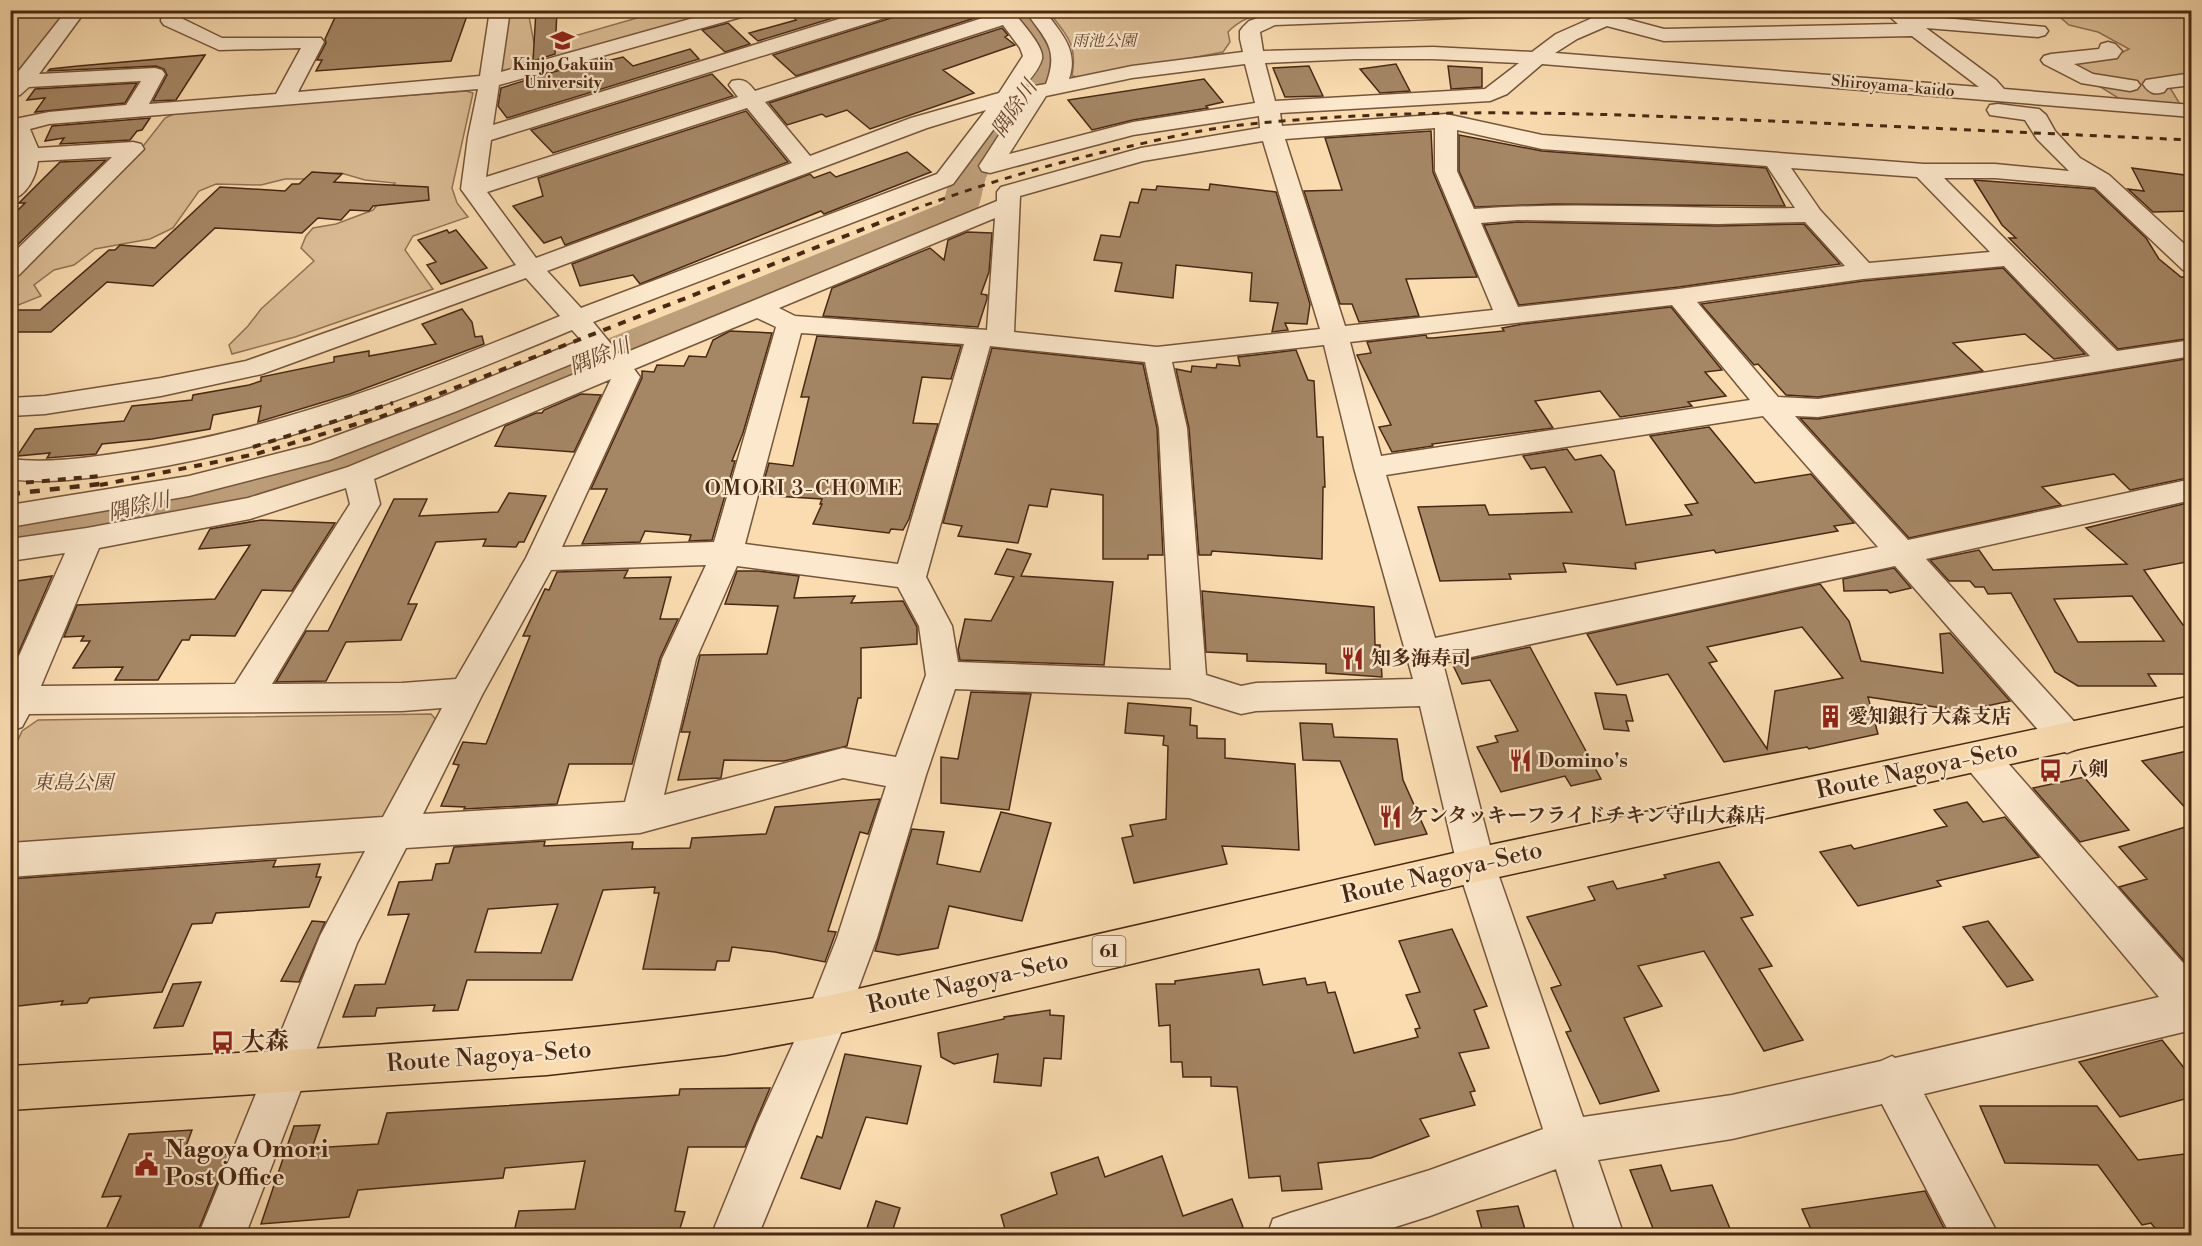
<svg xmlns="http://www.w3.org/2000/svg" width="2202" height="1246" font-family="'Libre Bodoni','Noto Serif JP',serif">
<rect width="100%" height="100%" fill="#fadcb0"/>
<filter id="stains"><feTurbulence type="fractalNoise" baseFrequency=".00333" numOctaves="4"/><feColorMatrix values="0 0 0 0 .2 0 0 0 0 .09 0 0 0 0 .02 0 0 0 .5 -.17"/></filter>
<radialGradient id="worn" r=".72"><stop offset=".6" stop-color="#630" stop-opacity="0"/><stop offset="1" stop-color="#630" stop-opacity=".3"/></radialGradient>
<path fill="#dcbd95" stroke="#927254" stroke-width="1.5" d="M11,11H71L11,90Z
M509,11H528L534,43L540,46L661,11H731L511,71L498,70Z
M1048,11H1276C1259,13 1240,19 1228,32L1230,42L1223,52L1083,78L1072,76C1078,44 1066,34 1048,11Z
M2053,11H2191V82L2169,86L2183,109L2141,112L2060,62L2113,57L2129,49L2098,32L2069,25Z
M466,91L473,93L452,188L457,203L468,217L413,236L405,250L433,289L295,337L232,354L229,345L248,326L261,309L314,261L301,248L306,236L313,228L336,224L373,210L395,183L365,180L341,173L328,174L312,179H285L261,185L216,184L199,191L173,228L150,239L95,249L74,265L54,270L34,285L41,296L11,308V278L144,145L165,118L176,113Z
M431,714L439,723L390,817L11,850V756L22,731L38,720Z"/>
<g fill="none" stroke-linecap="round" stroke-linejoin="round">
<path fill="#be9f7b" fill-rule="evenodd" d="M1001,10H1032C1042,23 1059,42 1058,59C1055,93 1001,145 986,178C981,191 982,205 973,217L565,388L283,491L51,547L10,554V518L51,511L257,465L535,368L943,203L950,178L1021,77L1026,57L1018,33Z"/>
</g>
<path fill="#a58665" stroke="#492813" stroke-width="1.5" fill-rule="evenodd" d="M373,10H469L451,61L316,71L322,60H317L326,43L325,39L337,13Z
M536,10H557L555,54L533,61Z
M786,10H859L758,41L749,33L796,20Z
M901,10H977L984,15L796,76L773,55L898,16Z
M728,23L750,44L725,52L702,30Z
M1002,28L1008,35L1005,37L1015,45L943,70L974,93L870,129L847,110L826,117L822,114L787,125L769,103Z
M690,49L699,59L507,118L498,106L501,88L546,74L604,58L607,61L623,57L633,66Z
M205,55L176,100L153,101L167,75L164,69L156,66L48,71L50,69L78,66Z
M1396,64L1410,91L1380,93L1360,69Z
M1309,66L1323,96L1285,97L1273,68Z
M1448,66L1482,68V87L1451,89Z
M712,74L733,96L553,153L531,130Z
M1204,79L1223,102L1206,106L1208,108L1133,120L1092,130L1068,100Z
M137,83L125,103L35,112L45,98L27,100L35,89Z
M746,111L788,162L565,245L561,237L544,243L513,206L543,196L538,178Z
M150,118L142,130L137,131L130,140L60,144L64,138L45,141L52,126Z
M1431,131L1433,172L1477,277L1406,279L1419,316L1359,322L1352,304H1340L1304,191L1342,190L1325,138Z
M1459,135L1542,151L1766,168L1785,206L1554,204L1475,207L1459,171Z
M907,152L931,172L824,214L821,211L640,284L633,275L580,286L572,264L810,174L814,178L830,172L836,177Z
M106,160L10,252V218L25,203H19L60,162Z
M2132,168L2192,176V211L2153,212L2128,189L2144,191Z
M312,172L342,174L334,182L428,187L429,200L373,206L369,211L350,210L341,220L318,218L302,233L215,228L153,286L107,282L51,332H10V310H40L109,250H115L120,245L155,248L220,187L285,191L292,184H299Z
M1974,180L2094,189L2146,238L2159,259L2181,277H2192V338L2118,349L2009,238H2016L2002,225Z
M1210,184L1276,192L1310,304L1307,324L1285,323L1288,330L1272,332L1278,303L1250,301L1252,273L1176,265L1173,298L1115,291L1122,263L1094,260L1101,235L1120,237L1130,202L1138,203L1142,189L1156,190L1157,186L1209,190Z
M1518,222L1718,226L1804,224L1840,264L1679,287L1519,305L1484,225Z
M447,230L449,233L456,230L487,268L441,284L427,265L436,262L418,240Z
M967,232L992,233L989,272L981,294L987,295V299L978,327L823,316L832,288L930,248L944,260L948,240Z
M2003,268L2085,354L2054,359L2025,334L1953,343L1983,371L1818,397L1786,395L1758,364L1754,365L1701,304L1863,281Z
M1671,307L1722,370L1705,372L1726,396L1688,402L1692,406L1620,417L1600,391L1535,401L1553,428L1432,444L1433,446L1392,452L1379,427L1391,425L1357,355L1371,353L1367,342L1426,335L1427,338H1433L1504,331L1502,328L1523,324Z
M462,309L472,322L475,337L482,336L484,344L350,394L258,422L261,406L213,415L210,429L152,439L102,444L96,454L47,458L50,453L17,456L35,429L124,421L132,406L192,400L193,395L249,385L261,381V377L334,362V357L369,351V356L436,344L422,324Z
M730,331L772,333L743,433L732,461H735L712,540L689,541L691,535L645,531L640,542L582,544L607,489H591L642,378V371L654,372L657,365L684,366L689,356L706,357L713,340Z
M817,336L961,346L951,379L922,377L913,423L938,424L909,519L903,530L891,529L889,533L813,524L822,504H820L822,499L760,495L769,463L793,466L809,397H801Z
M992,348L1143,364L1157,428L1163,555H1148V559H1103V495L1051,489L1047,507L1029,505L1018,543L958,536L962,526L943,523Z
M1296,350L1308,380L1314,381L1317,437H1323L1325,487H1323L1322,559L1212,551L1211,555H1199L1189,428L1176,369L1191,372L1192,366L1216,368L1217,364L1240,366L1238,357Z
M2192,358V477L2130,490L2114,474L2042,487L2061,505L1909,538L1800,418L1818,419Z
M581,394L601,395L574,452L495,446L505,426L536,413H542L544,410Z
M1709,427L1755,483L1811,474L1854,523L1834,526L1838,531L1716,553L1714,550L1635,563L1636,569L1563,563L1566,572L1509,574L1511,579L1440,581L1418,507L1485,505L1489,515L1572,512L1545,467L1531,469L1523,456L1567,449L1575,460L1601,455L1614,471L1626,525L1692,515L1685,505L1698,503L1650,436Z
M509,493L546,496L524,542H519L516,547L483,546L486,539L436,542L408,604H417L401,640L346,642L326,681L276,682L306,631H328L394,499H427L419,516L498,512Z
M2187,503L2192,507V561L2144,570L2183,625L2192,623V680L2187,674H2148L2156,686H2078L2055,672L2011,593L1988,594L1984,587H1975L1970,581H1949L1930,560L1979,550L1993,570L2127,564L2086,528ZM2132,596L2164,641L2078,642L2054,599Z
M261,520L335,523L292,591L262,590L235,636L191,635L189,640H182L158,680H115L123,667L73,668L90,641H81L84,636L64,637L77,605L215,599L250,545L199,549L210,529Z
M1007,549L1031,554L1021,576L1113,582L1104,665L960,660L958,650L965,619L991,621L1014,577L995,574Z
M1894,568L1911,588L1890,593L1887,590L1844,591L1843,579Z
M628,570L624,578L671,577L660,619H678L660,658L632,764H569L557,804L464,809L465,807L441,806L459,765L453,764L463,742L486,744L530,636H523L545,589L549,590L557,572Z
M737,571H757L799,576L794,598L855,596L851,603L903,601L917,627V644L861,648V698H858L847,746L784,761L724,760L721,778L678,780L690,732H681L700,655L767,654L778,606L725,604Z
M52,576L14,663L10,668V582Z
M1820,584L1849,621L1861,661L1943,673L1940,634L1950,633L2010,701L1953,713L1949,709L1868,697L1878,734L1809,749L1807,747L1724,762L1668,674L1617,685L1587,634ZM1802,627L1843,678L1775,691L1767,749L1709,663L1717,661L1707,647Z
M1202,591L1374,607L1375,645H1380L1382,677L1326,673V664L1247,661V654L1206,652Z
M1530,647L1573,727L1601,779L1571,786L1565,776L1501,792L1477,747L1498,742L1495,736L1518,731L1490,680L1462,684L1452,663Z
M971,692L1031,694L1009,810L941,803V757L958,759Z
M1595,693L1626,695L1633,721H1626L1629,731L1604,729Z
M1128,703L1191,708L1190,725L1197,726V738L1225,739V758L1295,764L1299,850L1222,846L1227,864L1134,883L1122,838L1133,836L1130,825L1166,819L1168,746L1163,745L1164,736L1125,733Z
M1300,723L1332,724L1334,737L1397,739L1403,780L1427,834L1375,845L1340,761L1303,760Z
M2192,750V815L2142,761Z
M2084,777L2129,830L2080,842L2033,788Z
M880,799L868,834L860,832L828,931L836,932L825,962L775,952L732,947L729,961H717L715,970L643,969L659,893H654L655,887L603,890L572,980H467L458,1010L433,1011L435,1005L377,1008L375,1016L343,1017L355,985L385,984L409,914L388,915L399,882L432,880L436,864L449,863L454,847L545,841L544,846L633,842L632,849L690,848L692,838L766,834L775,807ZM558,904L541,953L475,952L488,909Z
M1967,802L1983,822L2005,817L2039,857L1937,881L1941,886L1858,906L1820,852L1851,845L1854,849L1947,826L1934,810Z
M1001,812L1051,823L1022,921L949,906L938,948L898,955L875,951L912,829L944,832L937,864L980,872Z
M2192,825V962L2186,963L2119,887L2147,879L2119,847Z
M276,860L273,867L320,864L316,877H321L309,907L216,913L212,923L192,924L162,992L90,998L87,1003L61,1005L63,1001L10,1007V879Z
M1719,862L1753,915L1741,918L1772,966L1759,969L1803,1040L1764,1051L1704,951L1638,966L1662,1006L1624,1018L1659,1091L1600,1104L1566,1032L1571,1031L1551,988L1561,985L1527,917L1595,900L1588,887L1613,881L1617,889L1666,878L1664,875Z
M312,921L325,922L299,982L281,981Z
M1988,921L2033,980L2007,987L1963,927Z
M1452,929L1487,1006L1474,1010L1489,1048L1459,1053L1475,1091L1470,1092L1475,1105L1420,1119L1429,1136L1371,1158L1318,1163L1322,1189L1282,1191L1280,1176L1249,1178L1237,1087L1211,1086V1077H1183L1182,1062H1171L1170,1025L1159,1026L1156,984H1175V981L1259,969L1263,985L1305,978L1307,985L1325,982L1328,993L1335,992L1354,1053L1418,1037L1415,1029L1420,1028L1406,995L1420,992L1399,941Z
M201,982L183,1026L154,1028L173,984Z
M1050,1010V1015L1064,1016L1061,1059L1044,1058L1041,1086L994,1082L998,1054L954,1064L941,1057L938,1033L1004,1019V1017Z
M2162,1040L2192,1078V1097L2120,1117L2079,1062Z
M845,1054L921,1066L907,1124L866,1117L840,1189L801,1178L817,1136L822,1138Z
M770,1088L745,1147H688L675,1211L685,1212L678,1235L633,1230L632,1236H513L519,1211L575,1209L585,1161L505,1168L503,1178L358,1190L349,1217L261,1224L294,1126L320,1125L312,1148L378,1144L387,1113L679,1095L680,1089Z
M1980,1106H2097L2138,1160L2192,1153V1236H2161L2151,1223L2142,1225L2098,1165L2005,1163Z
M192,1130L182,1157L229,1154L196,1236H103L121,1196L102,1197L129,1134Z
M1162,1156L1183,1216L1232,1199L1243,1227L1220,1236H1007L1001,1215L1057,1194L1051,1173L1098,1157L1105,1177Z
M1661,1165L1671,1191L1712,1185L1733,1236H1656L1630,1170Z
M1925,1191L1948,1236H1814L1802,1209Z
M876,1201L900,1208L891,1235L867,1228Z
M1518,1206L1527,1236H1484L1477,1211Z"/>
<g fill="none" stroke-linecap="round" stroke-linejoin="round">
<defs>
<path id="minor" d="M67,10H86L39,74L155,68L162,70L165,74L149,104L276,94L301,48L219,50L164,25L161,21L162,10H182L181,18L222,38H321L324,42L298,92L480,76L490,10H510L501,72L722,10H754L752,14L499,85L493,125L868,10H899L897,14L491,140L486,177L738,97L729,85L732,81C744,78 748,82 755,91L995,14L993,10H1012C1020,21 1045,47 1042,59C1039,70 1029,80 1023,88L1046,84C1060,47 1044,39 1025,10H1044C1061,33 1079,50 1069,79L1132,66L1243,52L1240,39V31L1243,27L1249,21L1273,13L1344,10H1518L1516,14L1509,16L1275,25L1260,32L1263,51L1433,47L1532,52L1556,34L1590,19L1604,10H1625L1619,17L1664,29L1898,24L1889,16L1892,12L1900,10L1909,15L2045,27L2048,31L2045,35L2038,37L1926,28L1996,80L2004,89L2192,105V117L1542,64L1507,94L1490,101L1280,113L1282,126L1446,114L1542,135L1924,164H1995L2069,171L2037,139L2025,120L1990,115L1987,110L1990,105L1998,104L2039,109L2046,115L2055,131L2080,158L2109,175L2192,251V272L2183,270L2095,187L1995,178H1944L2117,351L2192,340V356L1818,417L1795,416L1908,540L2192,479V500L1926,559L2080,728L2085,738L2080,748L2067,753L2054,748L1895,566L1443,663L1495,865L1583,1117L1732,1095L1881,1061L1892,1056L1895,1058L2159,997L1967,768L1962,757L1967,746L1980,742L1993,746L2192,973V1030L1924,1094L1999,1236H1951L1882,1104L1732,1139L1598,1160L1624,1236H1577L1556,1169L1430,1216L1367,1236H1267L1273,1219L1290,1213L1430,1170L1543,1129L1457,865L1420,706L1256,711L1241,714L1189,698L955,689L926,775L877,938L848,1016L758,1236H711L757,1123L809,1009L837,938L886,786L843,778L640,833L406,848L357,943L245,1236H198L320,936L365,851L10,877V843L383,817L442,708L402,711L29,714L22,727L10,731V676L65,553L10,561V539L87,528L248,498L348,467L599,364L593,355L457,411L329,460L189,496L10,527V505L189,476L311,445L437,399L581,340L572,330C431,389 289,447 137,471C96,477 52,485 10,479V459C50,464 93,457 132,451C286,428 418,374 560,316L526,278L262,374L161,396L45,414L10,416V398L45,396L161,378L246,361L516,265L461,189L468,137L478,89L49,124L30,129L38,148L133,142L141,144L144,149L19,275L10,277V256L112,157L38,161C36,177 27,196 10,200V177L16,157L10,120L49,112L126,105L141,81L29,87L20,95L10,97V82ZM1003,25L1020,48L1023,56L999,93L911,118L810,156L765,102ZM1607,26L1664,41L1912,36L1979,87L1555,53L1577,39ZM1355,59H1433L1519,63L1485,89L1275,101L1265,63ZM1245,64L1255,103L1133,122L1009,154L1046,96L1132,78ZM1021,101L979,166L982,171L990,173L1133,135L1259,116L1260,128L1141,148L1001,187L997,192V201L620,355L593,322L953,184L1013,103ZM747,108L792,163L536,258L487,192ZM986,110L937,174L581,308L547,271L927,128ZM1435,128V171L1493,310L1345,326L1285,139ZM1457,130L1542,149L1767,166L1795,208C1688,210 1581,201 1474,209L1457,171ZM1263,141L1320,329L1157,347L1014,332L1020,196L1143,161ZM1791,168L1917,177L1990,252L1869,263L1820,210ZM995,218L987,330L795,316L779,308ZM1518,220L1718,224L1805,222L1845,266L1679,289L1518,307L1481,223ZM2004,266L2090,356L1818,399L1778,397L1697,302L1863,279ZM1672,305L1750,400L1381,456L1350,342ZM757,318L776,327L714,542L562,547L640,377L634,369ZM801,333L964,344L898,564L745,544ZM1324,345L1354,468L1413,679L1256,683L1241,686L1206,675L1187,428L1172,362ZM990,346L1145,362L1159,428L1171,670L958,662L952,626L926,577ZM611,379L526,558L456,679L402,683L272,684L380,504L374,479ZM1763,416L1878,547L1435,638L1386,475ZM346,488L350,504L235,684L41,686L99,548L250,519ZM706,565L662,659L625,802L423,814L482,695L551,570ZM737,566L898,587L919,626L926,675L896,757L843,748L664,795L696,659Z
M2108,42L2115,44L2122,51L2117,58L2074,64L2093,74L2137,81L2140,85L2137,89L2130,91L2081,83L2044,64L2041,60L2044,56L2051,54L2099,49L2101,44Z
M2192,73V85L2167,88L2164,92C2154,95 2149,93 2143,84L2146,80Z"/>
<path id="major" d="M2192,696V724L1476,882L827,1036L725,1055L547,1075L10,1110V1066C283,1049 558,1042 827,996L1476,848Z"/>
</defs>
<use href="#minor" stroke="#75553a" stroke-width="3"/>
<use href="#major" stroke="#492813" stroke-width="3"/>
<use href="#minor" fill="#fce8cc" fill-rule="evenodd"/>
<use href="#major" fill="#fadcb0" fill-rule="evenodd"/>
<path stroke="#492813" stroke-width="3" stroke-dasharray="7 7" stroke-linecap="butt" d="M899,215C975,186 1051,163 1131,146C1167,138 1204,129 1241,125C1418,106 1594,113 1772,121C1912,127 2052,134 2192,140"/>
<path stroke="#492813" stroke-width="4" stroke-dasharray="8 8" stroke-linecap="butt" d="M253,447L393,403
M10,484L100,476
M100,485L256,454L380,417L902,214"/>
<path stroke="#492813" stroke-width="4.5" stroke-dasharray="10 10" stroke-linecap="butt" d="M10,484L17,483
M10,494L109,483"/>
</g>
<defs>
<symbol id="university-bare" viewBox="-9 -9 18 18"><path d="M0-5L7-2L0 1L-7-2ZM-4 1L0 2.5L4 1V4Q0 6-4 4Z" fill="#8f2418" stroke="#fce8cc" stroke-width="2.5" paint-order="stroke"/></symbol>
<symbol id="restaurant-bare" viewBox="-9 -9 18 18"><path d="M-5-6h1v4h1v-4h1v4h1v-4h1v5L-1.5 .5V6h-2V.5L-5-1ZM5-6V6H3V1.5H1.5Q1.5-4 5-6Z" fill="#8f2418" stroke="#fce8cc" stroke-width="2.5" paint-order="stroke"/></symbol>
<symbol id="building-bare" viewBox="-9 -9 18 18"><path d="M-4-6H4V6H1V3H-1V6H-4ZM-2.5-4.3h1.7v1.8h-1.7ZM.8-4.3h1.7v1.8H.8ZM-2.5-1h1.7V.8h-1.7ZM.8-1h1.7V.8H.8Z" fill="#8f2418" stroke="#fce8cc" stroke-width="2.5" paint-order="stroke"/></symbol>
<symbol id="bus-bare" viewBox="-9 -9 18 18"><path d="M-5-6H5V4H4V6H2V4H-2V6H-4V4H-5ZM-3.5-4V0h7V-4ZM-3.5 1.2v1.5H-2V1.2ZM2 1.2v1.5H3.5V1.2Z" fill="#8f2418" stroke="#fce8cc" stroke-width="2.5" paint-order="stroke"/></symbol>
<symbol id="civic-bare" viewBox="-9 -9 18 18"><path d="M-.6-6.5H3V-4.5H.6V-3L4-1V1h2V6H-6V1h2V-1L-.6-3ZM-1.2 2.5V6h2.4V2.5Z" fill="#8f2418" stroke="#fce8cc" stroke-width="2.5" paint-order="stroke"/></symbol>
</defs>
<g fill-rule="evenodd">
<use href="#university-bare" x="546" y="24" width="33" height="33"/>
<use href="#restaurant-bare" x="1336" y="642" width="33" height="33"/>
<use href="#building-bare" x="1814" y="700" width="33" height="33"/>
<use href="#restaurant-bare" x="1504" y="744" width="33" height="33"/>
<use href="#bus-bare" x="2034" y="754" width="33" height="33"/>
<use href="#restaurant-bare" x="1374" y="800" width="33" height="33"/>
<use href="#bus-bare" x="206" y="1026" width="33" height="33"/>
<use href="#civic-bare" x="130" y="1148" width="33" height="33"/>
</g>
<g text-anchor="middle" dominant-baseline="central" stroke-width="4.5" stroke-linejoin="round" paint-order="stroke">
<g font-size="16" font-style="italic" fill="#66462d" stroke="#fce8cc">
<text x="1104" y="41">雨池公園</text>
</g>
<g font-size="16" font-weight="bold" fill="#492813" stroke="#fce8cc">
<text x="563" y="65">Kinjo Gakuin<tspan x="563" dy="18">University</tspan></text>
</g>
<g font-size="16" fill="#492813" stroke="#fce8cc">
<text transform="translate(1893 86) rotate(5)">Shiroyama-kaido</text>
</g>
<rect fill="#fce8cc" stroke="#7f624a" stroke-width="1.5" x="1092.5" y="936" width="33" height="30" rx="4.5"/>
<g font-size="18" font-weight="bold" fill="#492813">
<text x="1109" y="951">61</text>
</g>
<g font-size="20" font-weight="bold" fill="#492813" stroke="#fce8cc" text-anchor="start">
<text x="1371" y="659">知多海寿司</text>
<text x="1848" y="717">愛知銀行 大森支店</text>
<text x="1538" y="761">Domino's</text>
<text x="2068" y="770">八剣</text>
<text x="1409" y="816">ケンタッキーフライドチキン守山大森店</text>
</g>
<g font-size="20" font-style="italic" fill="#66462d" stroke="#fce8cc">
<text x="73" y="783">東島公園</text>
</g>
<g font-size="21" font-style="italic" fill="#66462d" stroke="#fce8cc">
<text transform="translate(1015 109) rotate(-56)">隅除川</text>
<text transform="translate(600 357) rotate(-22)">隅除川</text>
<text transform="translate(139 507) rotate(-13)">隅除川</text>
</g>
<g font-size="21" letter-spacing="1.5" fill="#492813" stroke="#fce8cc">
<text x="804" y="489">OMORI 3-CHOME</text>
</g>
<g font-size="24" fill="#492813" stroke="#fce8cc">
<text transform="translate(1917 770) rotate(-12)">Route Nagoya-Seto</text>
<text transform="translate(1442 873) rotate(-13)">Route Nagoya-Seto</text>
<text transform="translate(968 983) rotate(-13)">Route Nagoya-Seto</text>
<text transform="translate(489 1057) rotate(-4)">Route Nagoya-Seto</text>
</g>
<g font-size="24" font-weight="bold" fill="#492813" stroke="#fce8cc" text-anchor="start">
<text x="241" y="1042">大森</text>
<text x="165" y="1150">Nagoya Omori<tspan x="165" dy="28">Post Office</tspan></text>
</g>
</g>
<rect width="2202" height="1246" fill="none" stroke="#fadcb0" stroke-width="36"/>
<rect x="12" y="12" width="2178" height="1222" fill="none" stroke="#492813" stroke-width="3"/>
<rect x="18" y="18" width="2166" height="1210" fill="none" stroke="#492813" stroke-width="1.5"/>
<rect width="100%" height="100%" filter="url(#stains)"/>
<rect width="100%" height="100%" fill="url(#worn)"/>
</svg>
